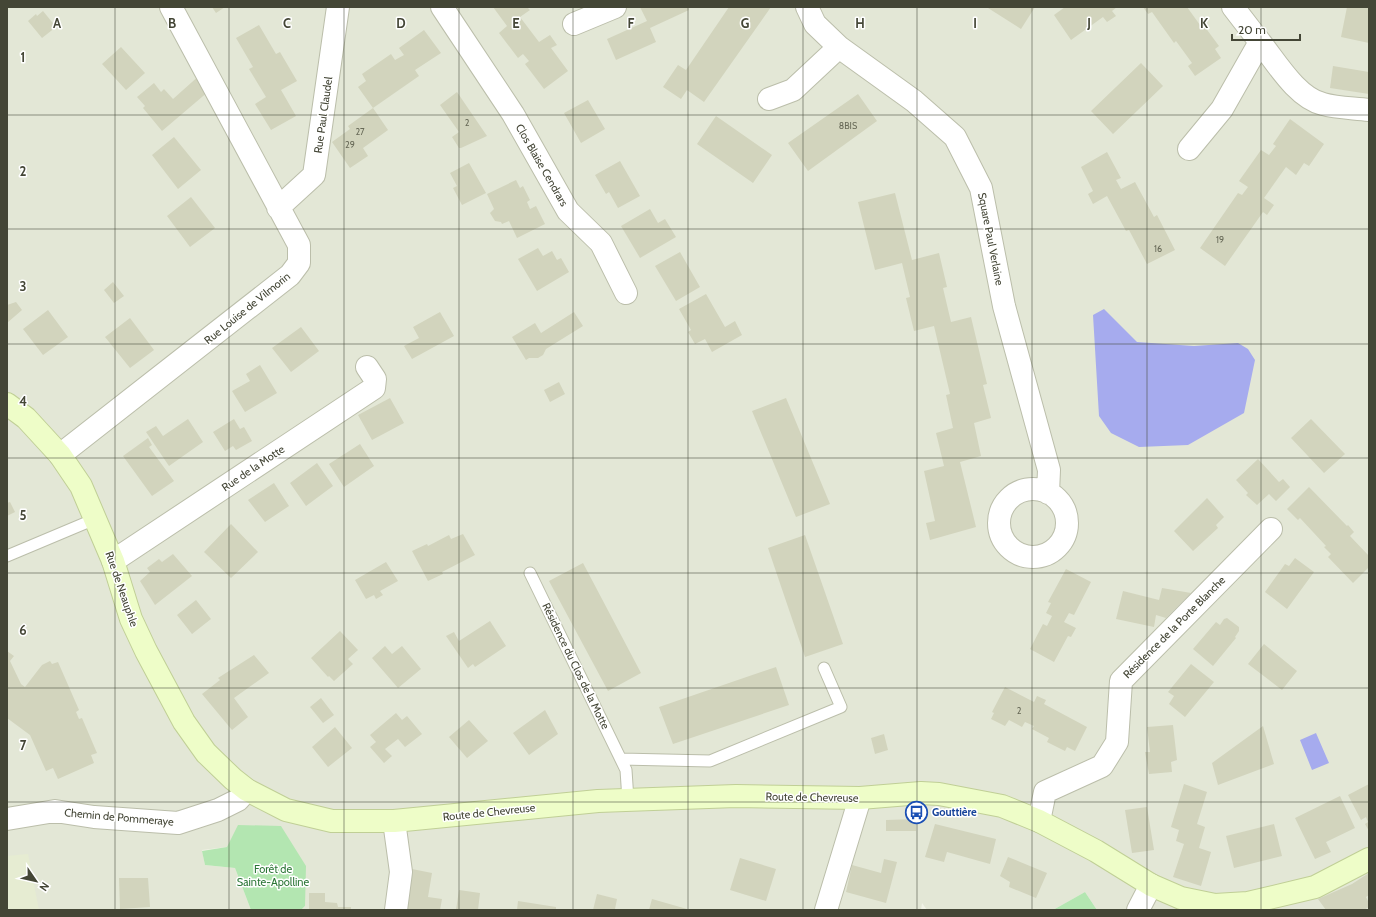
<svg xmlns="http://www.w3.org/2000/svg" width="1376" height="917" font-family="Cabin,sans-serif">
<rect width="100%" height="100%" fill="#f1f3e7"/>
<path fill="#e3e7d6" d="M7,7H1369V910H1097L1085,892L1053,910H927L922,903L921,910H301L305,906L227,847L202,850L205,865L235,868L251,910H7Z"/>
<path fill="#e6ecd2" d="M28,854L39,910H7V856Z"/>
<path fill="#b3e6b1" d="M238,825L281,826L306,866L305,906L301,910H251L235,868L205,865L202,851L227,847Z
M1085,892L1097,910H1053Z"/>
<path fill="#a6abee" d="M1104,309L1137,342L1194,346L1238,343L1248,349L1255,360L1244,413L1188,445L1139,447L1111,433L1099,416L1093,315Z
M1316,733L1329,763L1312,770L1300,740Z"/>
<path fill="#d2d4bd" d="M212,7H225L216,13Z
M493,7H527L530,10L520,17L539,42L550,35L557,45L551,48L568,71L544,89L525,64L529,61L523,54L518,58L499,33L507,26Z
M640,7H688L689,10L650,28L656,42L616,60L607,39L647,21Z
M729,7H771L704,102L687,90L681,99L663,87L678,65L686,70Z
M989,7H1035L1021,29L988,8Z
M1065,7H1117L1112,11L1116,16L1107,22L1103,17L1071,40L1054,15Z
M1143,7H1187L1200,25L1202,23L1219,46L1215,49L1221,58L1195,76L1188,66L1192,63L1176,41L1174,43L1152,12L1148,14Z
M1347,7H1369V43L1341,37Z
M43,11L56,27L42,38L28,21L36,14L37,16Z
M259,25L276,54L280,52L297,81L281,90L296,116L271,130L255,104L266,97L249,69L253,67L236,38Z
M424,30L441,53L415,70L419,76L373,108L358,87L366,81L362,74L391,54L395,60L404,55L399,48Z
M121,47L145,73L126,90L102,64Z
M1141,63L1163,86L1113,134L1091,111Z
M1333,66L1369,72V94L1330,88Z
M201,74L209,91L162,131L143,108L145,106L137,97L154,83L161,92L164,89L173,99Z
M457,92L487,136L461,148H459L452,137L459,132L440,105Z
M858,94L877,121L808,171L788,143Z
M588,100L605,129L581,143L564,113Z
M373,108L388,130L363,148L368,156L350,168L332,142L350,129L348,126Z
M716,116L772,155L753,183L697,144Z
M1290,119L1324,144L1309,166L1304,163L1296,175L1286,167L1264,198L1274,205L1267,215L1263,212L1225,266L1200,248L1238,193L1242,195L1248,187L1239,181L1261,150L1269,155L1276,146L1273,144Z
M174,137L201,170L178,189L152,155Z
M1107,152L1121,178L1116,180L1121,189L1135,182L1154,217L1157,215L1175,250L1147,264L1129,230L1126,231L1107,196L1093,204L1088,194L1093,191L1081,167Z
M620,161L640,196L618,208L609,192L606,194L595,175Z
M469,163L486,193L462,205L453,188L457,186L450,173Z
M516,180L520,188L523,186L530,200L527,202L530,209L536,206L545,224L517,238L509,221L502,224L501,222L495,221L490,213L494,209L487,194Z
M895,193L912,260L939,253L947,287L943,288L951,322L971,317L987,384L983,385L991,418L974,423L981,456L960,462L976,527L930,540L926,523L935,521L924,471L944,466L936,433L953,428L946,395L950,394L934,326L914,331L906,298L910,297L902,263L875,270L858,202Z
M191,197L215,228L190,247L167,216Z
M650,209L658,223L665,219L676,237L640,258L621,226Z
M538,248L543,256L552,251L557,260L561,258L569,272L537,291L518,259Z
M680,252L700,287L676,301L655,266Z
M113,282L124,296L114,303L104,290Z
M706,294L725,327L735,321L742,335L712,352L705,339L695,344L688,332L691,330L679,309Z
M16,302L22,310L7,323V305Z
M48,310L68,337L43,355L23,329Z
M440,312L454,336L412,359L404,346L419,338L413,327Z
M574,312L583,326L546,349L543,355L538,358H529L526,360L512,337L535,323L541,333Z
M130,318L154,350L130,368L105,337Z
M301,327L319,351L291,372L272,348Z
M260,365L277,393L245,412L232,391L250,381L246,374Z
M559,382L565,394L550,402L544,390Z
M390,398L404,423L372,440L358,415Z
M786,398L830,504L796,517L752,411Z
M188,419L203,442L169,466L146,432L156,426L163,436Z
M234,419L240,429L244,427L252,441L236,450L233,446L225,451L213,432Z
M1311,419L1345,454L1324,473L1291,438Z
M148,438L152,445L149,447L174,481L152,496L123,456Z
M360,444L374,466L344,487L329,464Z
M1258,459L1279,482L1283,479L1290,487L1276,501L1269,494L1257,505L1246,495L1248,493L1236,480Z
M317,463L333,486L306,506L290,483Z
M274,483L289,506L265,522L248,500Z
M1309,487L1347,526L1348,525L1354,532L1350,536L1369,556V567L1353,583L1328,557L1331,554L1324,547L1326,546L1300,518L1298,520L1287,509Z
M1207,498L1224,517L1216,525L1218,528L1193,551L1174,531Z
M10,502L15,512L7,516V503Z
M231,524L258,552L231,578L204,552Z
M463,534L475,555L442,572L443,574L428,581L412,551L427,544L428,546L449,535L451,539Z
M805,535L843,644L805,657L768,548Z
M173,554L192,576L155,605L140,581L150,572L147,568L159,559L162,562Z
M1295,558L1314,572L1287,609L1265,592L1285,564L1289,566Z
M386,562L398,581L380,591L383,595L376,599L374,595L366,599L355,580Z
M583,563L641,673L608,691L549,581Z
M1066,569L1091,582L1074,615L1069,613L1064,622L1076,628L1071,637L1068,636L1054,662L1030,649L1043,624L1047,626L1052,616L1046,613L1051,603L1048,602Z
M1162,588L1191,593L1166,618L1156,615L1154,627L1116,619L1123,591L1159,600Z
M196,600L211,619L192,634L177,615Z
M1227,618L1239,627V631L1235,637L1236,638L1213,666L1193,649L1216,622L1220,625L1224,619Z
M490,621L506,646L475,667L473,664L468,668L446,636L454,632L459,641Z
M340,631L358,650L348,659L353,664L334,681L329,676L328,677L311,658Z
M1264,644L1297,671L1282,690L1248,664Z
M385,646L392,654L402,646L421,669L398,688L372,658Z
M7,651L14,656L10,661L21,684L25,687L42,665L50,661L52,664L58,662L79,710L76,712L79,719L82,718L97,753L91,755L94,763L58,779L53,768L46,771L30,735L7,718Z
M254,655L269,673L234,698L248,717L232,730L202,694L220,680L218,678Z
M1191,664L1214,682L1185,717L1169,704L1174,696L1168,692Z
M776,667L789,705L673,744L659,707Z
M1005,687L1034,702L1037,696L1046,700L1044,704L1087,727L1075,751L1067,747L1065,751L1047,742L1049,738L1032,729L1034,726L1025,722L1022,727L1009,720L1005,726L991,719L994,713L992,712Z
M321,698L334,715L323,723L310,707Z
M545,710L558,734L529,755L513,733Z
M396,713L402,720L407,716L422,734L405,747L398,739L385,749L392,756L384,763L370,747L376,742L370,735Z
M469,720L488,741L467,758L449,737Z
M1173,725L1177,760L1171,762L1172,772L1149,774L1145,752H1150L1147,727Z
M1263,726L1274,764L1218,785L1212,763Z
M335,727L352,748L328,767L312,747Z
M884,734L888,750L875,754L871,738Z
M1184,784L1207,792L1197,824L1205,827L1199,848L1211,852L1201,886L1173,877L1184,844L1176,841L1179,830L1171,827Z
M1369,784V831L1365,824L1368,822L1366,817L1361,820L1348,795Z
M1340,796L1355,828L1326,842L1331,852L1315,859L1295,818Z
M1147,807L1154,850L1132,853L1125,810Z
M916,819V831H886V820Z
M935,824L996,839L990,864L947,852L944,862L925,857Z
M1274,824L1282,856L1234,868L1226,836Z
M1008,857L1047,873L1036,898L1009,887L1010,882L1000,876Z
M740,858L776,869L766,901L730,890Z
M884,859L897,862L886,903L846,892L852,865L881,873Z
M412,869L432,873L428,897L442,899L440,910H405Z
M1369,873V895L1366,897L1369,903V907L1364,910H1326L1318,899L1352,884Z
M119,878H148L150,907L120,909Z
M459,890L480,893L478,910H456Z
M309,893H325V902L337,903L338,907H351V910H309Z
M597,894L617,899L615,909L593,910Z
M652,899L687,909L686,910H649Z
M518,901L556,907V910H517Z"/>
<g fill="none" stroke-linecap="round" stroke-linejoin="round">
<defs>
<path id="lane" d="M7,556L95,519
M530,573L626,770L628,800
M621,759L710,761L841,707L824,668"/>
<path id="street" d="M442,7L513,114L568,211L601,243L626,293
M807,7L815,24L839,47L914,101L955,137L981,188L1004,306L1049,470L1048,493
M574,24L615,7
M1260,42C1276,62 1297,98 1323,104C1337,108 1354,108 1369,110
M769,99L793,90L839,47
M1189,149L1222,109L1260,42L1233,7
M278,208L314,175L338,7
M60,455L290,275L299,263V245L171,7
M999 523a34 34 0 1 1 68 0a34 34 0 1 1-68 0Z
M113,561L374,388L375,379L367,367
M7,819L55,811L94,817L178,823L218,810L238,800L247,790
M394,821L401,872L396,910
M1039,821L1045,792L1102,766L1117,742L1121,681L1271,529
M826,910L860,798
M1138,910L1151,885"/>
<path id="secondary" d="M7,404L26,418L60,455L81,486L113,561L131,619L146,651L184,722L206,753L233,779L247,790L286,810L332,821H394L598,801L736,796L860,798L921,793L939,794L1002,806L1039,821L1096,851L1151,885L1181,898L1215,905L1248,903L1315,887L1369,859"/>
</defs>
<use href="#lane" stroke="#bbbeaa" stroke-width="13"/>
<use href="#street" stroke="#bbbeaa" stroke-width="24"/>
<use href="#secondary" stroke="#c0cf96" stroke-width="24"/>
<use href="#lane" stroke="#fff" stroke-width="11"/>
<use href="#street" stroke="#fff" stroke-width="22"/>
<use href="#secondary" stroke="#eefdc8" stroke-width="22"/>
</g>
<path fill="none" stroke="#444636" stroke-width="1" stroke-opacity="0.55" d="M115,7V910M229,7V910M344,7V910M459,7V910M573,7V910M688,7V910M803,7V910M917,7V910M1032,7V910M1147,7V910M1261,7V910M7,115H1369M7,229H1369M7,344H1369M7,458H1369M7,573H1369M7,688H1369M7,802H1369"/>
<defs>
<symbol id="bus-ring" viewBox="-11 -11 22 22"><circle r="9.5" fill="#fff" stroke="#1a4fb4" stroke-width="1.5"/><path d="M-5-6H5V4H4V6H2V4H-2V6H-4V4H-5ZM-3.5-4V0h7V-4ZM-3.5 1.2v1.5H-2V1.2ZM2 1.2v1.5H3.5V1.2Z" fill="#1a4fb4"/></symbol>
</defs>
<g fill-rule="evenodd">
<use href="#bus-ring" x="904" y="800" width="25" height="25"/>
</g>
<g text-anchor="middle" dominant-baseline="central" stroke-width="3" stroke-linejoin="round" paint-order="stroke">
<g font-size="9" fill="#686a58">
<text x="467" y="122">2</text>
<text x="848" y="125">8BIS</text>
<text x="360" y="131">27</text>
<text x="350" y="144">29</text>
<text x="1220" y="239">19</text>
<text x="1158" y="248">16</text>
<text x="1019" y="710">2</text>
</g>
<g font-size="11" fill="#444636" stroke="#fff">
<text transform="translate(323 115) rotate(-82)">Rue Paul Claudel</text>
<text transform="translate(542 165) rotate(60)">Clos Blaise Cendrars</text>
<text transform="translate(991 239) rotate(79)">Square Paul Verlaine</text>
<text transform="translate(247 308) rotate(-39)">Rue Louise de Vilmorin</text>
<text transform="translate(253 468) rotate(-34)">Rue de la Motte</text>
<text transform="translate(122 589) rotate(71)">Rue de Neauphle</text>
<text transform="translate(1174 627) rotate(-45)">Résidence de la Porte Blanche</text>
<text transform="translate(576 666) rotate(64)">Résidence du Clos de la Motte</text>
<text transform="translate(812 797) rotate(1)">Route de Chevreuse</text>
<text transform="translate(489 812) rotate(-6)">Route de Chevreuse</text>
<text transform="translate(119 817) rotate(5)">Chemin de Pommeraye</text>
</g>
<g font-size="11" font-weight="bold" fill="#164399" stroke="#fff" text-anchor="start">
<text x="932" y="812">Gouttière</text>
</g>
<g font-size="11" fill="#2b7636" stroke="#fff">
<text x="273" y="869">Forêt de<tspan x="273" dy="13">Sainte-Apolline</tspan></text>
</g>
</g>
<g font-size="13" text-anchor="middle" font-weight="bold" fill="#444636" stroke="#fff" stroke-width="3" stroke-linejoin="round" paint-order="stroke">
<text x="57" y="28">A</text>
<text x="172" y="28">B</text>
<text x="287" y="28">C</text>
<text x="401" y="28">D</text>
<text x="516" y="28">E</text>
<text x="631" y="28">F</text>
<text x="745" y="28">G</text>
<text x="860" y="28">H</text>
<text x="975" y="28">I</text>
<text x="1089" y="28">J</text>
<text x="1204" y="28">K</text>
<text x="23" y="62">1</text>
<text x="23" y="176">2</text>
<text x="23" y="291">3</text>
<text x="23" y="406">4</text>
<text x="23" y="520">5</text>
<text x="23" y="635">6</text>
<text x="23" y="750">7</text>
</g>
<rect width="1376" height="917" fill="none" stroke="#444636" stroke-width="16"/>
<g transform="translate(36 881) rotate(124)" stroke="#ffffff" stroke-width="3" paint-order="stroke">
<path d="M0-3L7 15L0 10L-7 15Z" fill="#444636"/>
<text y="-6" font-size="11" font-weight="bold" text-anchor="middle" fill="#444636">N</text>
</g>
<path d="M1232 34v6h68v-6" fill="none" stroke="#444636" stroke-width="2"/>
<text x="1238" y="34" font-size="12" fill="#444636" stroke="#ffffff" stroke-width="3" paint-order="stroke">20 m</text>
</svg>
